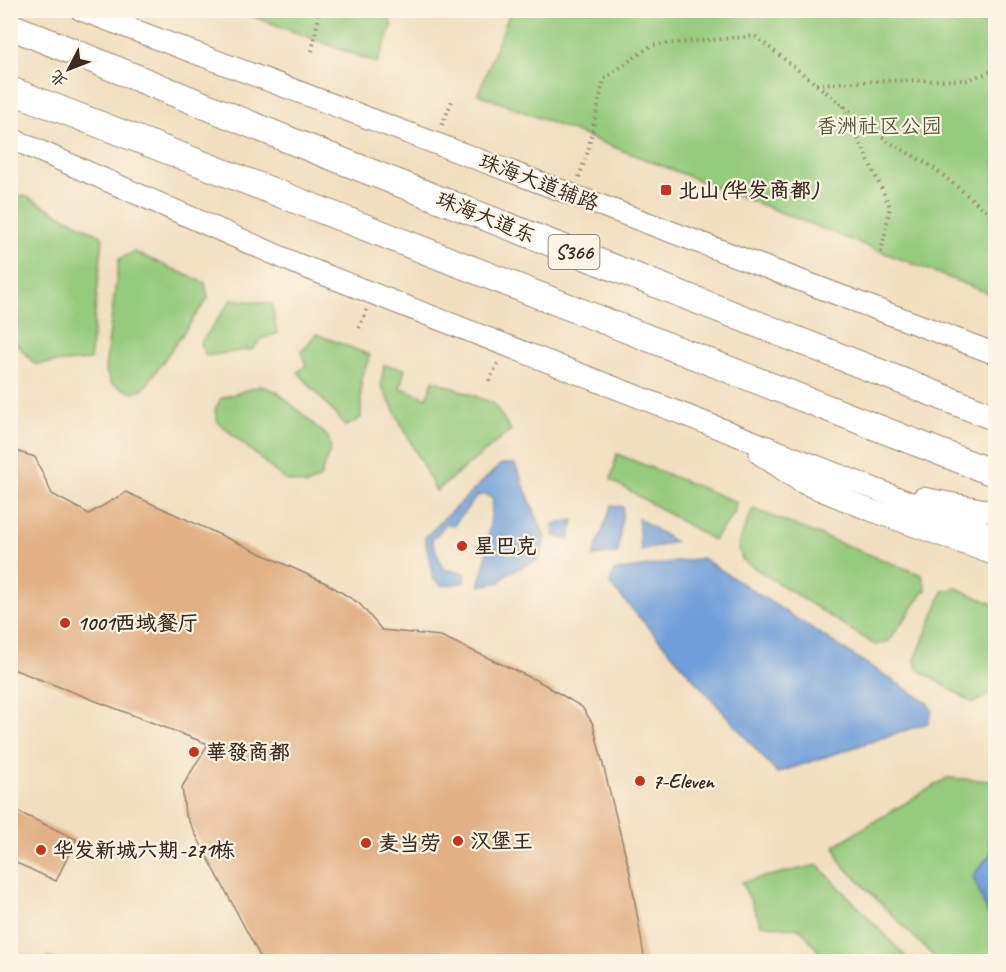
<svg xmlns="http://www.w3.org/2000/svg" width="1006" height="972" font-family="Caveat,'LXGW WenKai TC',sans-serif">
<rect width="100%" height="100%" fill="#fcf5e5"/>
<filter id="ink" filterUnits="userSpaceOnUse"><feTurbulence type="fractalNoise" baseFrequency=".0167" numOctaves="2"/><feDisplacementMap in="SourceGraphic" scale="12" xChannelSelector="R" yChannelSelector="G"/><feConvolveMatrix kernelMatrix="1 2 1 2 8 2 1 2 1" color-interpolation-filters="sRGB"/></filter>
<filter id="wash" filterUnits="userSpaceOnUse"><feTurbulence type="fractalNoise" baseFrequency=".008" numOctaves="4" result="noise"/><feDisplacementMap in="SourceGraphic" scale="24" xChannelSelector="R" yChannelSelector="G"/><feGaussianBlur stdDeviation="1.35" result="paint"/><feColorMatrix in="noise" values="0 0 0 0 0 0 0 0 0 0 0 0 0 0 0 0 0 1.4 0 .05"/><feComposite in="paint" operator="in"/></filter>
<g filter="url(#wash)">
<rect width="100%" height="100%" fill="#f1dfbf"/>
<path fill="#95cb7d" stroke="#687a4e" stroke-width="1.5" d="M511,10L995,11V296L478,94Z
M239,11H386L392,26L377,63Z
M25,196L103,237L90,360L35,364L11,338V197Z
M134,252L205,283L208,298L145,387L132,393L111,383L105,369L119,259Z
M232,299L272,304L277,334L262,338L253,349L207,356L200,344Z
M316,334L370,355L361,379V418L346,426L298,372L306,365L301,352Z
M384,365L405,369L400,388L427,398L433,380L493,403L511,430L436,491L381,385Z
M260,386L276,391L328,437L331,447L320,478L307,485L285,480L218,422L215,410L221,398Z
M617,454L736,502L734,514L713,540L611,480Z
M753,509L922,575L926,589L888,642L875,645L742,560L738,544Z
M956,588L995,605V692L973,703L917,669L915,660L943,591Z
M947,778L995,781V961H938L840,862L835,845Z
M818,865L910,961H826L801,929L761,924L742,882Z"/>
<path fill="#709fd9" stroke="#56647c" stroke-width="1.5" d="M501,464H515L546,540L538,560L508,573L500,582L479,586L486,558L493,499L485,494L477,496L453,526L447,523L432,540L443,569L465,573L464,582L443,586L433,579L425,538L434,528Z
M612,505L623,507L618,553L593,556Z
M638,518L675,542L641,551Z
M574,520L569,540L554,536L553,524Z
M702,558L928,703L932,712L928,723L777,773L610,584L614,571Z
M995,830V916L988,915L973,876L991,853L989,838Z"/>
<g id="blocks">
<path fill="#e2b084" d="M10,449L35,457L52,494L89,514L126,492L326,583L359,603L382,630L441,636L540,682L582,707L593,724L630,873L645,962H263L185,814L182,787L208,744L10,668Z
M10,808L76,839L56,881L10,860Z
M47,954L65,962H44Z"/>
</g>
</g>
<g filter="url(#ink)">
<use href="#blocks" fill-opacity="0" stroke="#96846e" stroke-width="1.5"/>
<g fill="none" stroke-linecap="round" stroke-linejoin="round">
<defs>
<path id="secondary" d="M81,10L996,354
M10,138L297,264L996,536
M760,454L801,482L870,510L996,555
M923,498L996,512"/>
<path id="trunk" d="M10,26L294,142L996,418
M10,90L280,194L996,474"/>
</defs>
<use href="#secondary" stroke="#96846e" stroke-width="23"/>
<use href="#trunk" stroke="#96846e" stroke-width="28"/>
<path stroke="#96846e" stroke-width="4" stroke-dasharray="1.5 4.5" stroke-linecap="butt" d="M312,51L320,10
M816,84L876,81L967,80L996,70
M843,106L890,207L881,253
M442,125L452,101
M579,177L587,154L604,79L652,45L755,36L889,142L931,166L987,211L996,210
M359,328L367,309
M489,381L498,363"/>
<use href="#secondary" stroke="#fff" stroke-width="21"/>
<use href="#trunk" stroke="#fff" stroke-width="26"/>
</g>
</g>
<g fill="#c8321e" stroke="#fcf5e5" stroke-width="2">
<rect x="660" y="184" width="12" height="12" rx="3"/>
<circle cx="462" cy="546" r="6"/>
<circle cx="65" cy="623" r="6"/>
<circle cx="194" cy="752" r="6"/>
<circle cx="640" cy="781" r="6"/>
<circle cx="458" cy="841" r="6"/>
<circle cx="366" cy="843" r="6"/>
<circle cx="41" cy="850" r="6"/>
</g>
<g text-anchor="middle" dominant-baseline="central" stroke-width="4.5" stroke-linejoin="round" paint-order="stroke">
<rect fill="#fcf5e5" stroke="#75675a" stroke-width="1.5" x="548.5" y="235" width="51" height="34" rx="4.5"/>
<g font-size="20" font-weight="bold" fill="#3b2a1e">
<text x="574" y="252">S366</text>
</g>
<g font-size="21" fill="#565a3a" stroke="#fcf5e5">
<text x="879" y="126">香洲社区公园</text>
</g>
<g font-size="21" fill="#3b2a1e" stroke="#fcf5e5">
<text transform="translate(539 182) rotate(21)">珠海大道辅路</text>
<text transform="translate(486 217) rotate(22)">珠海大道东</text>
</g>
<g font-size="21" font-weight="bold" fill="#3b2a1e" stroke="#fcf5e5" text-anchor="start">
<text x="678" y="190">北山(华发商都)</text>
<text x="474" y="546">星巴克</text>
<text x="77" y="623">1001西域餐厅</text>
<text x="206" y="752">華發商都</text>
<text x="652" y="781">7-Eleven</text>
<text x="470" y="841">汉堡王</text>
<text x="378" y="843">麦当劳</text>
<text x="53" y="850">华发新城六期-271栋</text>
</g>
</g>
<rect width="1006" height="972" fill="none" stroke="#fcf5e5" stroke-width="36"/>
<g transform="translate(69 69) rotate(228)" stroke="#fcf5e5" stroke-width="4.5" paint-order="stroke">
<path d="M0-4.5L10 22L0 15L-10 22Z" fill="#3b2a1e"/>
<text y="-9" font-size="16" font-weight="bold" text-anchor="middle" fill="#3b2a1e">北</text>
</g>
</svg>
